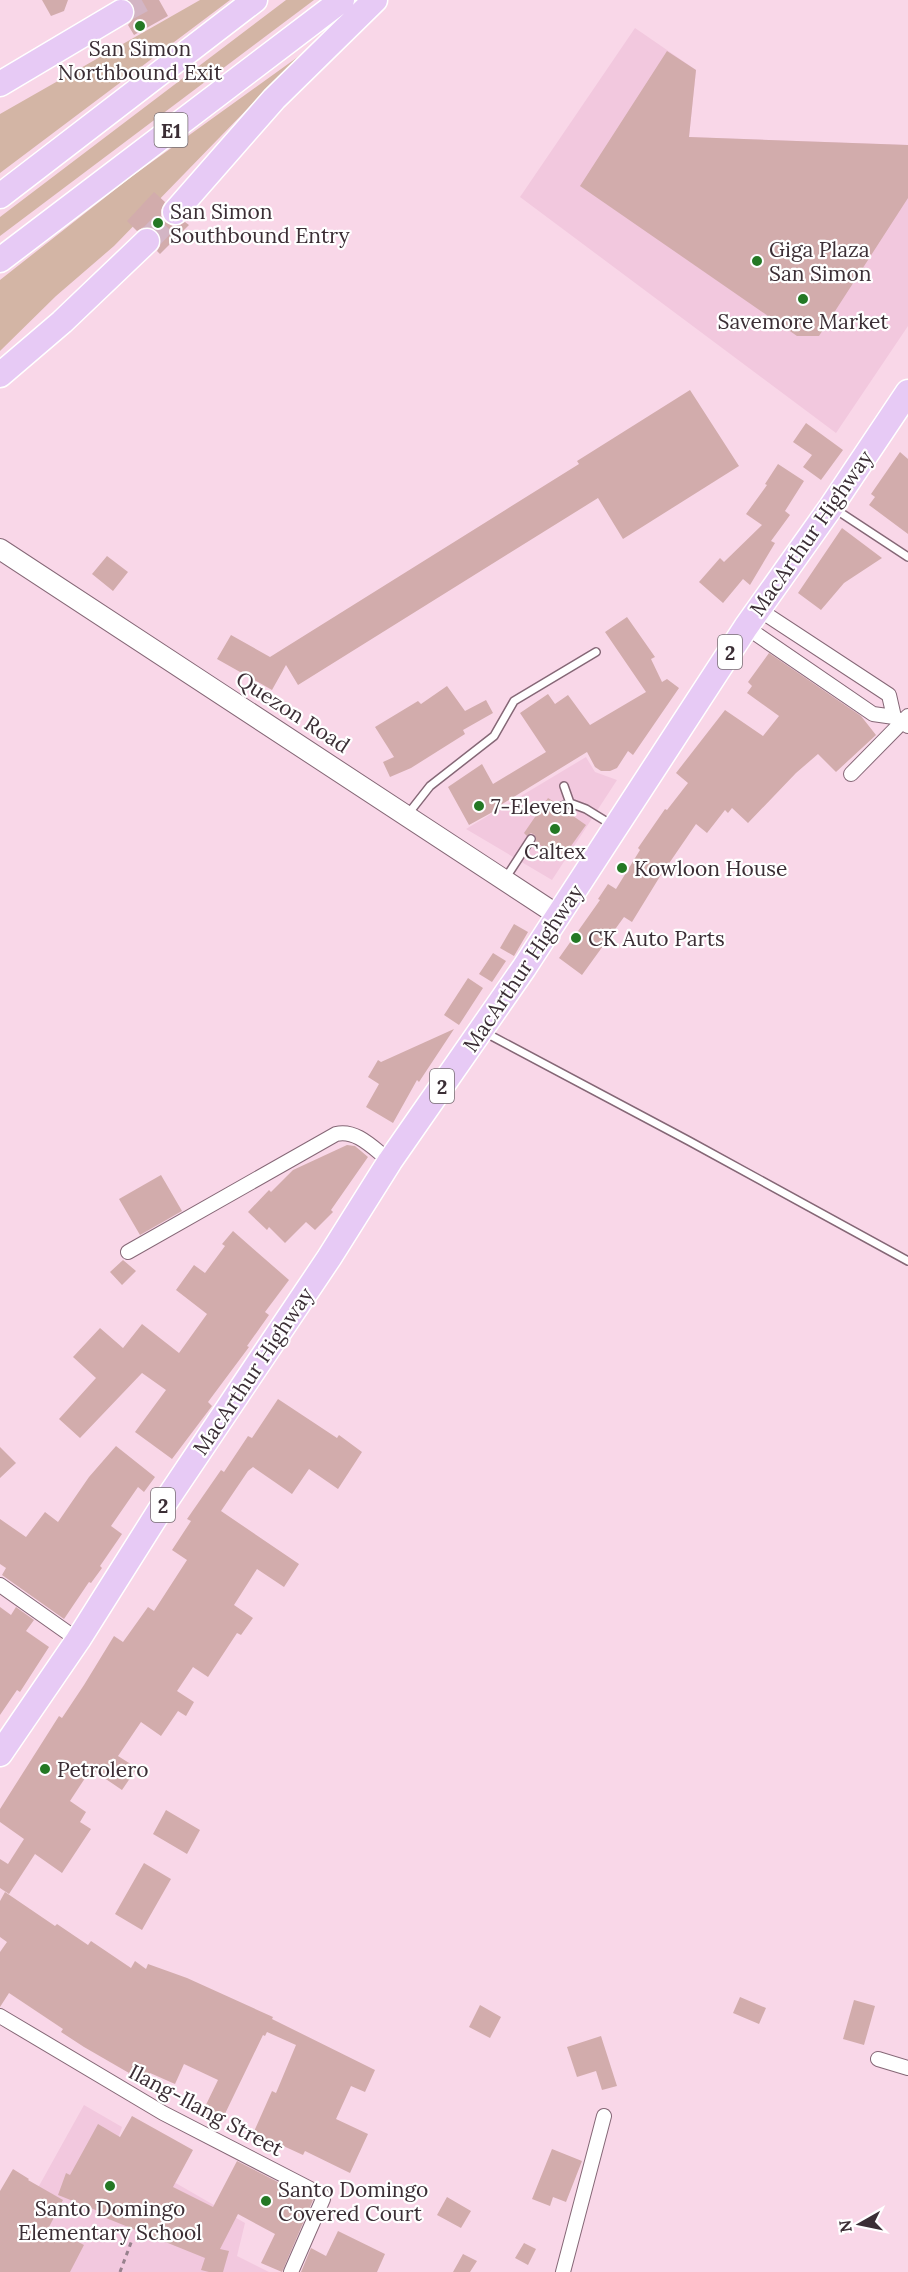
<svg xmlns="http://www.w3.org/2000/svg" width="908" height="2272" font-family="Lora,serif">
<rect width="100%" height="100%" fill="#f9d7e8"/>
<path fill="#f2c8de" d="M635,28L696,70L689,137L908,145V326L836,433L520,197Z
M586,757L595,772L617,780L552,880L466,829Z
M84,2105L122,2127L115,2148L245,2223L237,2256L269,2272H0V2256Z"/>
<path fill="#d3b5a5" d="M200,0H230L0,173V114Z
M286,0H314L0,236V217Z
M313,46L259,97L114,246L56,296L0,351V280L131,177Z"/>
<path fill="#d2acac" d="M42,0H68L64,11L51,16Z
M129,0H159L168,16L134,35L128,25L133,19L135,11L133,5Z
M667,51L696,70L689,137L908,145V198L819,336H797L580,186Z
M154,192L165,202L161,210V216L165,222L173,226L180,225L185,222L189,225L160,254L157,251L160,246L161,238L157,231L152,228L144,227L137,231L127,221Z
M690,390L739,466L623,539L598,498L298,685L286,665L272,690L217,659L231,635L270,657L579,464L577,461Z
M806,423L843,450L821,480L803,467L812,455L793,442Z
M900,452L908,459V534L869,505L875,497L871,494Z
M778,464L804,481L785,511L790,515L771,541L775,543L750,585L743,579L723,603L699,582L720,558L724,562L762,525L746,514L767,485L765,484Z
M842,528L882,558L844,583L821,610L798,593Z
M107,556L128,572L113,591L92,574Z
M627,617L655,657L651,659L662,682L667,679L679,688L633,755L628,751L617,768L610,771H601L595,767L587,752L499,806L500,808L469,825L448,787L482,764L493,784L546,752L520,713L548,694L555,704L568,695L590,725L646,692L605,632Z
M769,653L861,716L876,735L836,772L818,754L796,773L748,823L732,808L728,813L725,810L707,833L696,824L659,878L632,922L624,917L582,975L559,958L600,900L598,899L608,884L616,889L640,850L638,848L665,809L667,810L688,783L676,773L725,710L763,736L779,716L747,693L752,686L748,682Z
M447,686L465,711L486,700L493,713L463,730L465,734L411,768L390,777L383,762L394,757L375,727L418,701L421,704Z
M548,798L556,803L555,809L557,812L566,811L586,825L561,860L536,842L535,835L531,833L527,836L524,833Z
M514,924L528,932L514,956L500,948Z
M493,953L506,961L492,982L479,974Z
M468,978L483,988L459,1025L444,1015Z
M454,1029L419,1082L417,1080L393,1123L366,1107L379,1084L368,1077L378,1060L381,1062Z
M347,1145L355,1146L368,1157L331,1210L333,1212L315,1230L306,1222L285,1243L269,1227L267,1230L248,1212L269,1190L271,1192L293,1170Z
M161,1175L182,1211L140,1235L119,1199Z
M233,1231L289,1280L265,1312L269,1315L247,1346L249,1347L208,1402L212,1406L172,1459L135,1432L166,1390L142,1373L80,1438L59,1419L96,1378L73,1357L100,1328L123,1348L142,1324L179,1353L207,1314L176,1290L194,1265L205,1273L225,1246L222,1244Z
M123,1260L136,1271L122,1285L110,1272Z
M278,1399L337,1438L339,1435L362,1452L338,1489L309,1469L292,1494L253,1467L248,1471L221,1511L299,1564L284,1587L257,1569L234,1605L253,1618L241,1635L237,1633L208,1677L193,1667L177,1691L194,1702L186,1716L178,1711L161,1736L141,1722L118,1756L137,1768L122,1790L91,1769L70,1801L86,1812L80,1822L91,1829L62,1873L35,1854L9,1894L0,1888V1859L8,1864L24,1839L0,1822V1809L59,1716L62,1718L84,1685L114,1636L123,1642L148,1607L154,1611L187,1560L172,1550L191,1521L187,1519L221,1470L224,1472L248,1436L252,1438Z
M116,1446L155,1477L144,1492L138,1487L111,1526L122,1534L100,1566L102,1568L91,1583L89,1582L64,1619L2,1575L6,1568L0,1564V1519L26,1537L45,1512L58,1522L89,1477Z
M0,1447L16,1463L0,1478Z
M0,1607L11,1615L16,1607L34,1620L26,1631L49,1647L20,1692L17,1690L0,1715Z
M166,1810L200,1830L187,1854L153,1834Z
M144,1863L171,1879L142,1930L115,1914Z
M5,1892L55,1926L57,1924L88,1945L91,1941L131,1968L135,1961L146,1969L148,1964L187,1978L273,2017L272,2019L375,2070L365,2092L351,2086L336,2119L368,2134L350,2173L305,2151L303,2155L279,2144L277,2147L252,2136L272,2091L276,2093L296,2045L267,2032L265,2036L263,2035L221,2122L202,2113L218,2080L184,2064L175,2084L150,2073L144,2085L128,2076L129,2073L84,2047L61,2032L63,2029L9,1993L0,2007V1952L7,1942L0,1937V1901Z
M740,1997L766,2008L759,2024L733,2013Z
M854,2000L875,2006L864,2045L843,2039Z
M480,2005L501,2017L490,2038L469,2027Z
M601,2036L617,2086L602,2090L596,2071L577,2077L567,2047Z
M132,2116L193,2150L173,2187L213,2207L237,2161L313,2200L282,2272L261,2263L275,2234L238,2214L220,2249L229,2251L223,2272H209L201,2270L205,2258L106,2218L108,2215L58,2195L66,2173L70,2175L98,2124L120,2137Z
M552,2149L582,2161L566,2202L553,2197L550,2206L532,2199Z
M13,2169L29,2179L28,2180L63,2200L49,2227L84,2245L70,2272H0V2191Z
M447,2197L471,2211L461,2228L437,2215Z
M338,2231L385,2254L377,2272H301L311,2248L326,2256Z
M524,2243L536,2249L528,2265L515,2258Z
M463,2254L477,2261L470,2272H453Z"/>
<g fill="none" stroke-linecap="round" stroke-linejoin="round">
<path stroke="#d3b5c4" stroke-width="24" stroke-dasharray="24 12" stroke-linecap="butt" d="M121,12L143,0
M147,241L175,212"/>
<defs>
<path id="lane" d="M835,509L908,557
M564,786L570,803
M560,807L570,803L586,809L612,825
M408,814L430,786L494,736L514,701L596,652
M505,879L531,839
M484,1032L689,1141L908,1261"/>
<path id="street" d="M758,609L889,695L894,717
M746,627L873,714L894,717L908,726
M851,774L908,716
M128,1252L336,1134C357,1129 374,1149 390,1161
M0,1585L78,1640
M0,2016L163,2113L322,2195L323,2199L291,2272
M878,2059L908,2068
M563,2272L604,2116"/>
<path id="secondary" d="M0,549L559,916"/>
<path id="highway" d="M0,84L121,12
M0,196L255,0
M175,212L274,99L375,0
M0,260L342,0
M0,375L62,322L147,241
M0,1754L78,1640L160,1510L329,1258L390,1161L524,968L746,627L831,507L908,392"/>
</defs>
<use href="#lane" stroke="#856776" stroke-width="10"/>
<use href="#street" stroke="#856776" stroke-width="16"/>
<use href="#secondary" stroke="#856776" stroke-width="22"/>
<use href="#highway" stroke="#fff" stroke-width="27"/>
<path stroke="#98818d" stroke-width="3" stroke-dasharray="4.5 4.5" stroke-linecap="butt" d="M120,2272L132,2240"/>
<use href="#lane" stroke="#fff" stroke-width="7"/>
<use href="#street" stroke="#fff" stroke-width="14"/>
<use href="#secondary" stroke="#fff" stroke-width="20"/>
<use href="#highway" stroke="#e7caf5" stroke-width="24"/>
</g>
<g fill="#247824" stroke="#fff" stroke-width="2">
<circle cx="140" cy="26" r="6"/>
<circle cx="158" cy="223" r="6"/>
<circle cx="757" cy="261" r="6"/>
<circle cx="803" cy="299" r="6"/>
<circle cx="479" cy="806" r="6"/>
<circle cx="555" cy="829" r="6"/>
<circle cx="622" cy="868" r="6"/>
<circle cx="576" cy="938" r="6"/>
<circle cx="45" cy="1769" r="6"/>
<circle cx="110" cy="2186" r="6"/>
<circle cx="266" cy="2201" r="6"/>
</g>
<g text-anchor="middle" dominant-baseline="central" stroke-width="4.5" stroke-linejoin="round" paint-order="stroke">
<g fill="#fff" stroke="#766d72" stroke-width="1.5">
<rect x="154.5" y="113" width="33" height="34" rx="4.5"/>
<rect x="718" y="635" width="24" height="34" rx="4.5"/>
<rect x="430" y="1069" width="24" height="34" rx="4.5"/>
<rect x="151" y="1488" width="24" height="34" rx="4.5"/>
</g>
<g font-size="20" font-weight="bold" fill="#3b2e35">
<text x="171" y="130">E1</text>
<text x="730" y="652">2</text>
<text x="442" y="1086">2</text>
<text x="163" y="1505">2</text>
</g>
<g font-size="21" fill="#3b2e35" stroke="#fff" text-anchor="start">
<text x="140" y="48" text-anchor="middle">San Simon<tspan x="140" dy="24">Northbound Exit</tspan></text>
<text x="170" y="211">San Simon<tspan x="170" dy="24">Southbound Entry</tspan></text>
<text x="769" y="249">Giga Plaza<tspan x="769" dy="24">San Simon</tspan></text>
<text x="803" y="321" text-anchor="middle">Savemore Market</text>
<text x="491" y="806">7-Eleven</text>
<text x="555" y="851" text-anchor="middle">Caltex</text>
<text x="634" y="868">Kowloon House</text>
<text x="588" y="938">CK Auto Parts</text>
<text x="57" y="1769">Petrolero</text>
<text x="278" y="2189">Santo Domingo<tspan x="278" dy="24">Covered Court</tspan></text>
<text x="110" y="2208" text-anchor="middle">Santo Domingo<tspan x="110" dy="24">Elementary School</tspan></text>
</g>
<g font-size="21" fill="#3b2e35" stroke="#fff">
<text transform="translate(811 533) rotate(-55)">MacArthur Highway</text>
<text transform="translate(293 712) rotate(33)">Quezon Road</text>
<text transform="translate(523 968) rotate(-56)">MacArthur Highway</text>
<text transform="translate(253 1371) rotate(-56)">MacArthur Highway</text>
<text transform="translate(206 2110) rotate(28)">Ilang-Ilang Street</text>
</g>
</g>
<g transform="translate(860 2224) rotate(261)" stroke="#ffffff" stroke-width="4.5" paint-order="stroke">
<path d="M0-4.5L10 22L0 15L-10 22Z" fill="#3b2e35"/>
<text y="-9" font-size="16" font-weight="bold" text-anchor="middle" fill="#3b2e35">N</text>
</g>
</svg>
